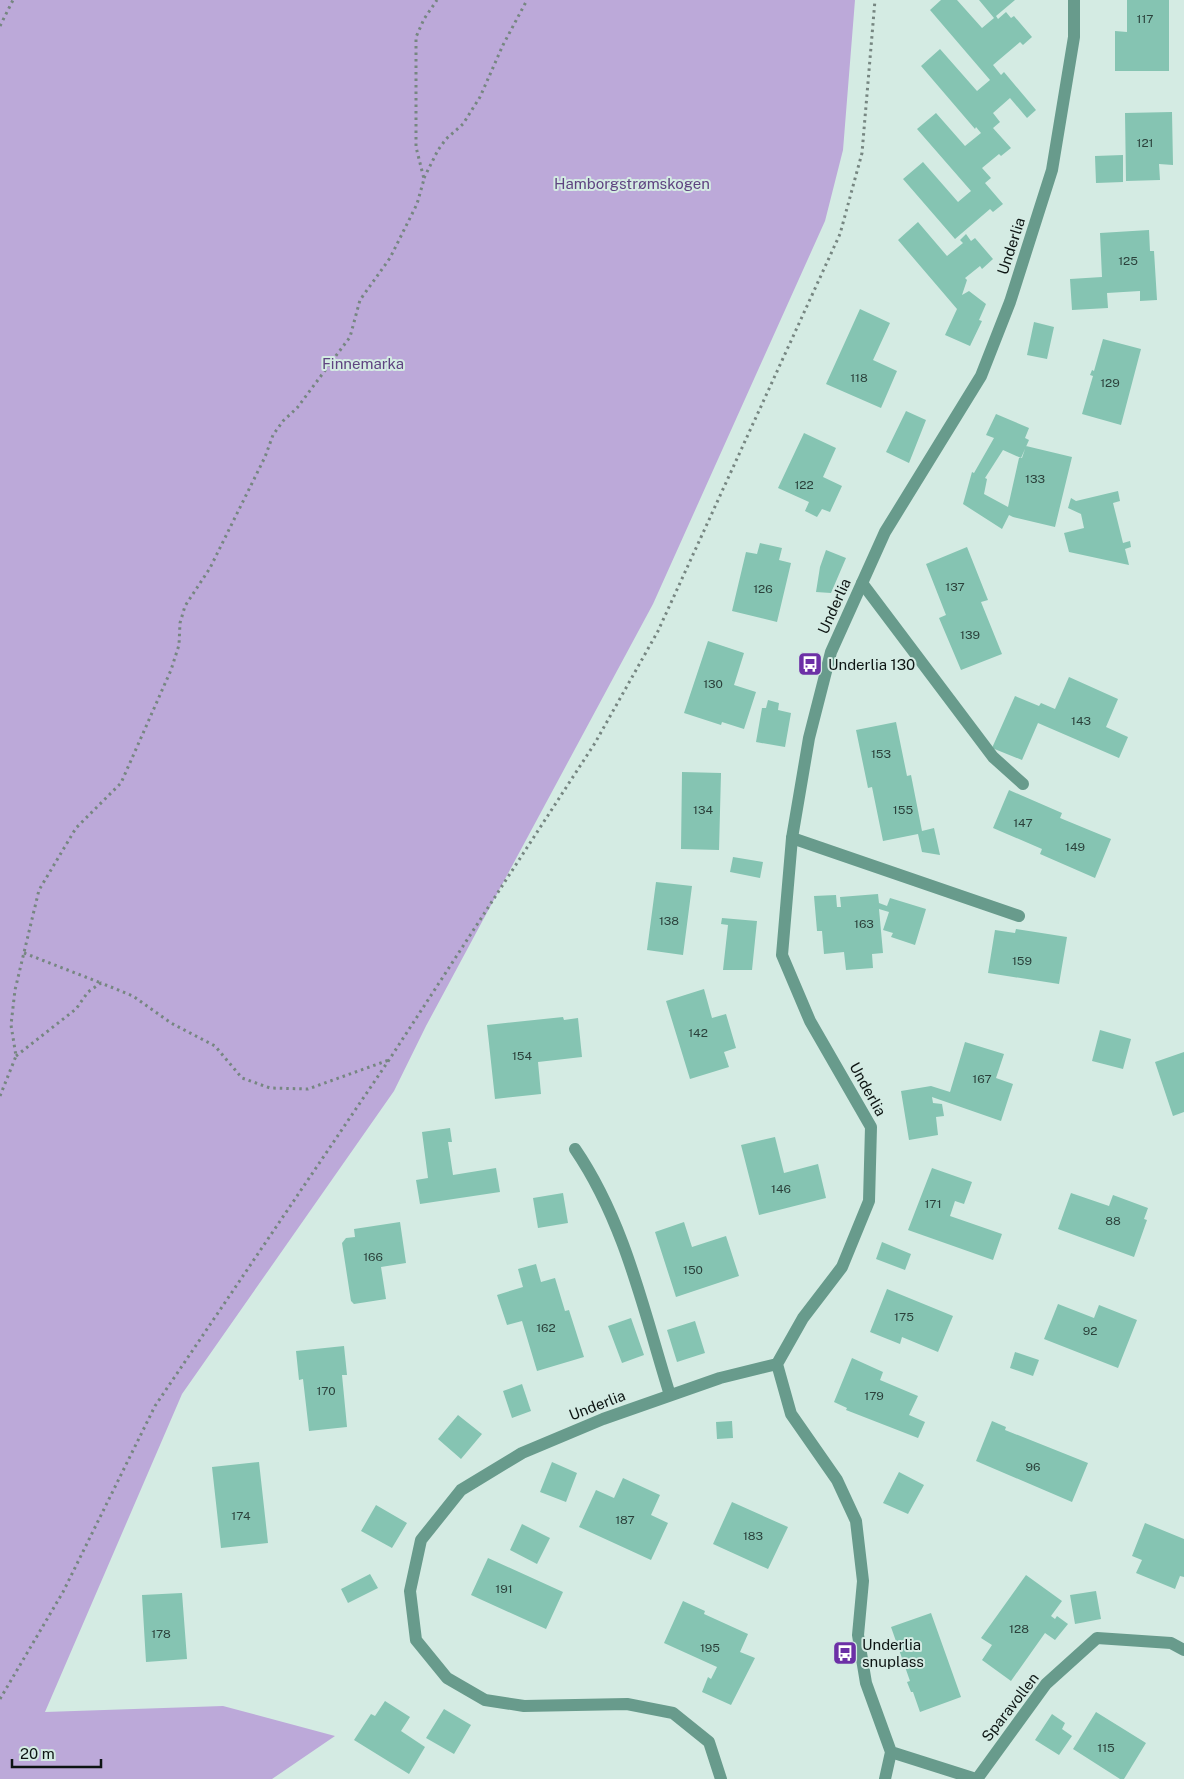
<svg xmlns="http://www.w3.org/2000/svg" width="1184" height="1779" font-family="'Public Sans',sans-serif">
<rect width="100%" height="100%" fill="#d4ebe3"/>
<path fill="#bca9d9" d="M0,0H855L843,150L825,221L653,604L426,1026L394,1091L182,1394L45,1712L223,1706L335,1736L272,1779H0Z"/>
<path fill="#85c4b2" d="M941,0H957L982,28L994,18L979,0H1015L996,16L998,19L1006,12L1011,18L1014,16L1032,37L1023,45L1020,42L993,65L1001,75L1004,72L1036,110L1027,118L1010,98L993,113L1000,122L993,128L1011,148L1001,156L999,154L982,168L991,178L985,183L1003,204L993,212L990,209L955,239L903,179L923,162L958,202L971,191L917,129L936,113L965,146L981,133L976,127L975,129L921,66L940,49L977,91L990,80L930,10Z
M1127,0H1169V71H1115V31L1127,32Z
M1172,112L1173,165L1159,164L1160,180L1126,181L1125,113Z
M1123,155V182L1096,183L1095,156Z
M918,222L947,256L963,243L960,240L966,234L971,241L975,238L993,259L982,269L980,266L965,278L967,280L962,295L969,291L986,304L979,320L982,321L970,346L945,335L957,309L898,240Z
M1149,230L1150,251H1154L1157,300L1140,301V291L1107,293L1108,308L1072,310L1070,279L1102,277L1100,233Z
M860,309L890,323L873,360L897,371L881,408L826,384Z
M1034,322L1054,327L1047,359L1027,355Z
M1103,339L1141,349L1121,425L1082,414L1093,376L1090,375L1092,370L1094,371Z
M906,411L926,420L909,463L886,452Z
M996,414L1029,428L1025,438L1029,440L1021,458L1003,450L985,478L987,479L984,494L1008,507L1019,458H1022L1026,446L1072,457L1055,527L1013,517L1009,515L1002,529L963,504L972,472L974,473L994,438L986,435Z
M804,433L836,448L823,477L842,486L830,512L822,509L817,517L805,511L809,502L778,488Z
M1118,491L1120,501L1113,503L1123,543L1130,541L1131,547L1125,549L1129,565L1069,552L1064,533L1084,528L1081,514L1068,508L1071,498L1076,501Z
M760,543L782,548L779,560L791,563L777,622L732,611L746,552L757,554Z
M967,547L988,600L981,602L1002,654L961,670L939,618L946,615L926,564Z
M826,550L846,558L831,593L816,592L820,567Z
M708,641L744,653L734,685L756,692L744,729L722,722L721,725L684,713Z
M1069,677L1118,699L1106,727L1128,737L1119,758L1038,723L1022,760L992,748L1015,696L1039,706L1041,703L1055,709Z
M768,700L779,703L778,710L791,713L785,747L756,742L762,708H766Z
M896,722L907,776L911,775L922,831L934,828L940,855L922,852L918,834L883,841L872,787L868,788L856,730Z
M682,772L721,773L719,850L681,849Z
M1009,790L1062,813L1060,818L1111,839L1095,878L1040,854L1042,849L993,828Z
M733,857L763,862L760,878L730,872Z
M656,882L692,886L683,955L647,950Z
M878,894L879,903L887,906L890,898L926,909L915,945L891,937L893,933L883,930L889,912L879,909L883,953L872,954L873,968L846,970L844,952L824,954L822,931H817L814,896L836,895L837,907H841L840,897Z
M722,918L757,921L752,970H723L728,925L721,924Z
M1016,929L1067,937L1059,984L988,973L995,930L1015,933Z
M704,989L712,1018L726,1014L736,1048L724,1052L729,1067L690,1079L666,1001Z
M563,1017L564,1020L578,1018L582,1057L538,1062L541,1094L495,1099L487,1025Z
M1100,1030L1131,1039L1123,1069L1092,1061Z
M965,1042L1004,1054L996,1078L1013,1084L1001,1121L932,1097L933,1103L942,1104L944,1116L936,1117L938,1135L909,1140L901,1091L931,1086L950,1092Z
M1184,1052V1112L1173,1116L1155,1062Z
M450,1128L452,1142H448L453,1175L496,1168L500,1192L420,1204L416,1180L428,1178L422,1132Z
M775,1137L784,1173L818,1164L826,1198L759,1215L741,1145Z
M932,1168L972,1182L964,1204L955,1201L950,1216L1002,1234L993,1260L908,1230Z
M563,1193L568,1223L538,1228L533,1198Z
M1071,1193L1109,1206L1113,1195L1148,1208L1144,1219L1147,1220L1134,1257L1058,1229Z
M400,1222L406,1263L381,1267L386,1299L354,1304L351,1301L342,1243L346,1238L355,1237L354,1229Z
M684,1222L692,1247L726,1236L739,1276L676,1297L655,1232Z
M882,1242L911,1254L905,1270L876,1259Z
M536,1264L541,1282L555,1278L565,1311L569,1310L584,1357L537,1371L522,1321L507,1325L497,1295L523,1287L518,1269Z
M887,1289L953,1316L938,1352L902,1337L900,1344L870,1332Z
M1058,1304L1094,1318L1099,1305L1137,1320L1118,1368L1044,1339Z
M631,1318L644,1355L622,1363L608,1326Z
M695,1321L705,1353L677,1362L667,1330Z
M344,1346L347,1375H342L347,1427L309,1431L303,1379L299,1380L296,1351Z
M1015,1352L1039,1360L1033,1376L1010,1368Z
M852,1358L883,1372L880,1380L918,1396L909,1415L925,1422L918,1438L846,1410L847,1408L834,1402Z
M522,1384L531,1411L512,1418L503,1391Z
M458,1415L482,1434L461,1459L438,1439Z
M732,1421L733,1438L717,1439L716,1422Z
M992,1421L1006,1427L1005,1430L1088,1463L1072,1502L976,1461Z
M259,1462L268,1543L221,1548L212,1467Z
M552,1462L577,1473L566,1502L540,1492Z
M899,1472L924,1485L908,1514L883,1503Z
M623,1478L660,1495L651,1515L668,1523L651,1560L579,1527L596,1490L614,1498Z
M732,1502L788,1527L768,1569L713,1544Z
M376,1505L407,1523L392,1548L361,1531Z
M1145,1523L1184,1539V1577L1180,1576L1175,1589L1136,1573L1142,1560L1132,1556Z
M522,1524L550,1538L537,1564L510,1550Z
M488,1558L563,1592L546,1629L471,1595Z
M370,1574L378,1588L348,1603L341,1589Z
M1026,1575L1062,1601L1051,1616L1055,1619L1057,1616L1068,1624L1055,1640L1045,1633L1011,1681L982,1660L992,1645L981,1638Z
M1096,1591L1101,1619L1075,1624L1070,1595Z
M182,1593L187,1659L146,1662L142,1595Z
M683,1601L705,1611L704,1614L748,1634L740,1652L755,1658L731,1705L702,1692L708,1677L711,1679L717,1667L664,1643Z
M931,1613L961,1697L920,1712L913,1692H911L907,1682L910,1681L891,1627Z
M385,1701L410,1717L401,1731L425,1747L409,1774L354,1740L371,1714L375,1716Z
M444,1709L471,1725L454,1754L426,1738Z
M1096,1712L1146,1743L1124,1779H1120L1073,1749Z
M1052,1714L1065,1723L1062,1729L1072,1736L1059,1755L1035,1740Z"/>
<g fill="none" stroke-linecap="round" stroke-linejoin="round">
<path stroke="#768681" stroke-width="3" stroke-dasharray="2.5 4" stroke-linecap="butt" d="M0,26L13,0
M424,178L438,150L446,139L463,124L480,97L503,45L527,0
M24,953L101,983
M16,1056L76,1009L88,992L101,983L133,996L171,1023L215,1046L242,1078L270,1088L308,1089L389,1060
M0,1096L16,1056L11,1025L15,990L39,890L76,828L121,783L171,670L179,645L180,623L185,606L210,568L265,457L273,435L283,421L297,408L350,337L360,300L390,258L417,204L424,179L416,147V37L424,19L437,0
M0,1699L63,1592L155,1406L389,1060L595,743L658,631L840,234L862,153L875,0"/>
<path stroke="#689b8c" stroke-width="12" d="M862,583L993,757L1023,784
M792,838L1019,916
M575,1149C625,1222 644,1312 670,1395"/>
<path stroke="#689b8c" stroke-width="12" d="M777,1364L791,1414L837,1480L856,1521L863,1581L858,1635L866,1683L891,1752L885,1779
M891,1752L976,1779
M721,1779L709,1742L673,1713L627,1704L524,1706L485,1700L447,1678L416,1640L410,1591L421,1540L461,1490L522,1453L603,1419L720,1378L777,1364L803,1318L842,1267L869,1201L871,1127L810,1021L782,955L792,838L809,738L831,652L885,532L981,376L1010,302L1052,170L1074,37V0
M977,1779L1046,1684L1097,1638L1171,1643L1184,1650"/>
</g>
<defs>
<symbol id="bus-square" viewBox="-11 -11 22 22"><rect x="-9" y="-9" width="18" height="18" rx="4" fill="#6c30a6" stroke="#d4ebe3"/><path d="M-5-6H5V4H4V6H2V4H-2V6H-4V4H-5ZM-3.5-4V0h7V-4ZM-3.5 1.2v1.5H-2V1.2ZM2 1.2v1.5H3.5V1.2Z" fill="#fff"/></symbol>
</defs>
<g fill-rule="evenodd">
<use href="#bus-square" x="796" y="650" width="28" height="28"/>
<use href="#bus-square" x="831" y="1639" width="28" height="28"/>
</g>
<g text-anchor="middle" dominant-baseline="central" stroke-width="4" stroke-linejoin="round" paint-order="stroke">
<g font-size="12" fill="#2b413b">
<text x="1145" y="19">117</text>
<text x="1145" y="143">121</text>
<text x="1128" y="261">125</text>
<text x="859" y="378">118</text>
<text x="1110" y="383">129</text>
<text x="1035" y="479">133</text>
<text x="804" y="485">122</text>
<text x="955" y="587">137</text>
<text x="763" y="589">126</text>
<text x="970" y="635">139</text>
<text x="713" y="684">130</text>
<text x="1081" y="721">143</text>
<text x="881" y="754">153</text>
<text x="703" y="810">134</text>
<text x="903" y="810">155</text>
<text x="1023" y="823">147</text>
<text x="1075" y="847">149</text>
<text x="669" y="921">138</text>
<text x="864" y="924">163</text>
<text x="1022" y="961">159</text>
<text x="698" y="1033">142</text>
<text x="522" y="1056">154</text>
<text x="982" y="1079">167</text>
<text x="781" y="1189">146</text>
<text x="933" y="1204">171</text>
<text x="1113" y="1221">88</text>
<text x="373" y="1257">166</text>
<text x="693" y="1270">150</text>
<text x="904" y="1317">175</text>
<text x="546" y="1328">162</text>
<text x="1090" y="1331">92</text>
<text x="326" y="1391">170</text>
<text x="874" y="1396">179</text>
<text x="1033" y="1467">96</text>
<text x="241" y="1516">174</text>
<text x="625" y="1520">187</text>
<text x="753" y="1536">183</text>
<text x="504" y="1589">191</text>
<text x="1019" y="1629">128</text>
<text x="161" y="1634">178</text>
<text x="710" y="1648">195</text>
<text x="1106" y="1748">115</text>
</g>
<g font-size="15" fill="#5f4481" stroke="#d4ebe3">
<text x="632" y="183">Hamborgstrømskogen</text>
<text x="363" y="363">Finnemarka</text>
</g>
<g font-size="15" fill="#0d1513" stroke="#d4ebe3">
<text transform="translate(1011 246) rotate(-72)">Underlia</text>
<text transform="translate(834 606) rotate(-66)">Underlia</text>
<text transform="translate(868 1089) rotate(61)">Underlia</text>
<text transform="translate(597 1405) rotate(-21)">Underlia</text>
<text transform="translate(1010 1707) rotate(-52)">Sparavollen</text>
</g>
<g font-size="15" fill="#0d1513" stroke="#d4ebe3" text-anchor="start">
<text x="828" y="664">Underlia 130</text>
<text x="862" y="1644">Underlia<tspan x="862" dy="17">snuplass</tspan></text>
</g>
</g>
<path d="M12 1759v8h89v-8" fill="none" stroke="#0d1513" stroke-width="2.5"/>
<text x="20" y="1759" font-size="15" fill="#0d1513" stroke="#d4ebe3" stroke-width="4" paint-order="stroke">20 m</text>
</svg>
